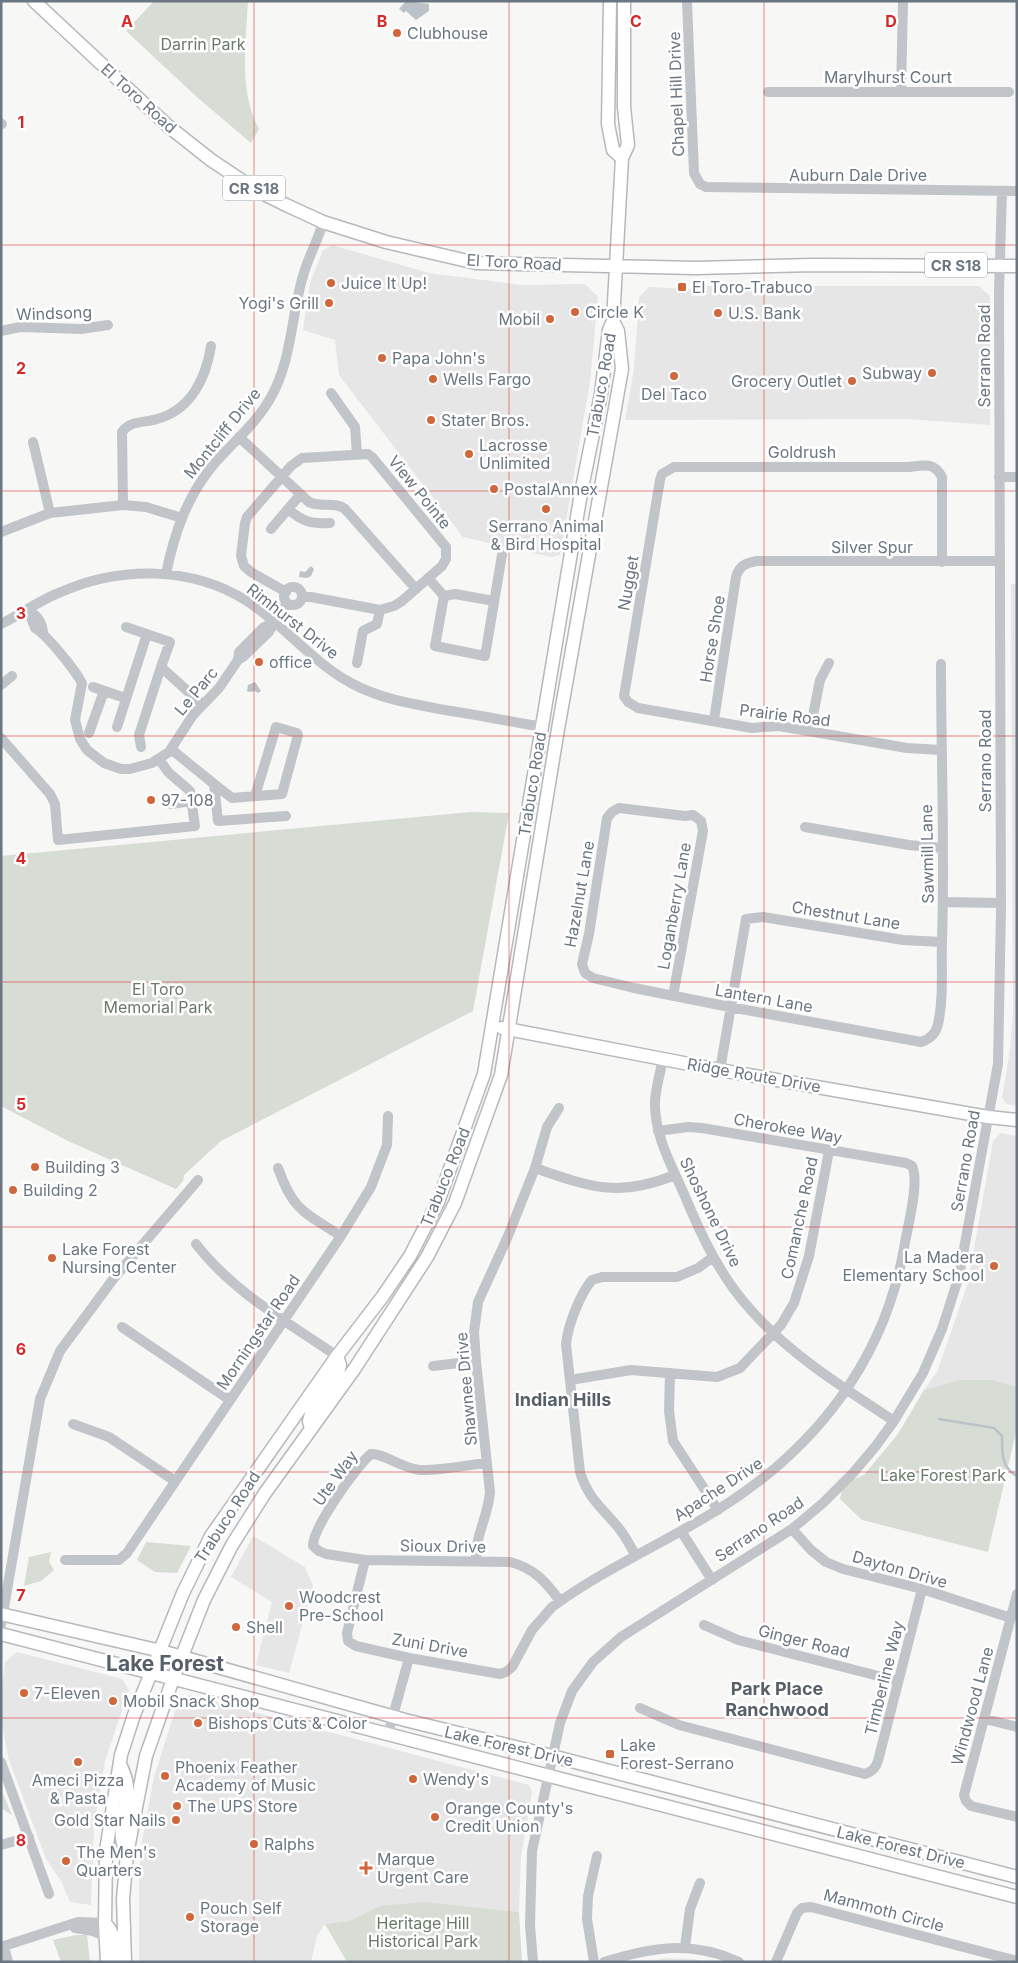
<svg xmlns="http://www.w3.org/2000/svg" width="1018" height="1963" font-family="Inter,sans-serif">
<rect width="100%" height="100%" fill="#f7f7f5"/>
<path fill="#e5e6e5" d="M332,245L429,273L521,285L585,284L598,297L590,382L560,555L551,557L463,537L339,375L335,340L303,330L310,283L323,250Z
M705,286H979L990,296V425L907,419L625,420L634,369L639,297L649,287L690,289Z
M1011,584H1017V1106L1007,1104L1002,1098L1010,1050L1013,1011Z
M1001,1133L1017,1136V1387L992,1380H959L924,1390L937,1372L968,1283L993,1141Z
M253,1536L305,1567L313,1586L289,1673L256,1665L272,1602L231,1577Z
M17,1652L122,1679L129,1690L105,1761L94,1825L91,1905L70,1902L61,1881L46,1859L8,1757L1,1718V1699L5,1662Z
M190,1695L529,1785L532,1793L521,1857L519,1912L430,1903L380,1906L349,1921L325,1924L317,1936L311,1962H139V1872L142,1841L154,1777L178,1701Z
M666,1958L693,1959L705,1962H645Z"/>
<path fill="#d7dcd4" d="M154,1H248C246,43 238,90 259,129L251,143L198,98L126,31Z
M471,812L509,813L473,1011L221,1141L184,1175L183,1181L176,1189L68,1141L1,1106V856Z
M959,1380H992L1017,1387V1428L988,1552L862,1520L840,1499L844,1483L864,1475L898,1434L924,1390Z
M146,1542L191,1546L177,1573L155,1572L137,1560Z
M51,1552L49,1562L54,1570L41,1581L24,1586L29,1557Z
M1,1793L4,1796L12,1815L1,1808Z
M424,1902L519,1912L522,1962H347L325,1924L349,1921L380,1906Z
M76,1935H87L90,1962H61L53,1940Z"/>
<path fill="#bbc3c8" d="M406,1L429,4V11L416,20L406,11L404,13L399,9Z
M311,566L314,569L311,576L307,578L299,577L300,571L305,572Z
M255,682L261,691L258,693L255,691L250,692L247,691L248,685Z"/>
<g fill="none" stroke-linecap="round" stroke-linejoin="round">
<path stroke="#bbc3c8" stroke-width="2.5" d="M939,1419L994,1428L1002,1436C1002,1452 1001,1468 1017,1476"/>
<defs>
<path id="major" d="M34,1L168,126L211,160L256,190L286,205L323,222L386,242L476,263L696,268L813,265L1017,266
M610,1L608,124L613,150L622,158
M502,1028L720,1070L988,1117L1017,1120
M311,1429L309,1421L311,1414L338,1373L340,1365L337,1356
M1,1614L161,1651L405,1720L552,1756L1017,1877
M1,1634L1017,1897
M120,1764C123,1771 127,1779 127,1787C128,1806 118,1826 123,1844
M105,1923C116,1935 116,1946 117,1962
M107,1962L105,1923L106,1851L121,1755L134,1715L183,1593L211,1536L337,1356L383,1296L410,1256L438,1202L484,1074L581,493L601,394L609,330L613,321L622,158L628,145L624,107V1
M125,1962L123,1899L127,1854L146,1756L173,1679L204,1600L232,1545L265,1493L355,1368L427,1257L455,1203L501,1075L558,729L622,369L618,331L613,321"/>
</defs>
<use href="#major" stroke="#b5b8bc" stroke-width="15"/>
<path stroke="#c1c4c8" stroke-width="10" d="M687,1L694,173L700,184L706,187L1017,191
M768,92H1009
M901,92L903,1
M1,124H2
M1,331L20,327L81,329L108,325
M331,393L355,427L357,454
M239,437L309,502C320,508 335,501 345,509L416,589
M33,442L50,513
M999,477H1017
M123,505L122,432C130,420 145,423 157,419C191,410 206,378 211,346
M288,509C303,522 311,524 330,523
M271,529L300,495
M1,532L50,513L123,505L146,507L182,518
M166,574C174,534 187,496 214,464C233,442 257,423 271,397C292,360 291,316 303,276C308,257 318,241 323,222
M428,578L444,596L435,646L485,656L502,555
M284 596a9 9 0 1 1 18 0a9 9 0 1 1-18 0Z
M286,592L251,572L244,566L241,556L245,523L247,517L291,466L302,458L368,454L372,457L446,547V559L442,566L402,601L394,606L380,610L311,597H303
M444,596L455,594L494,601
M28,610L35,628C47,635 75,670 82,683L75,720L80,739L87,750L104,763L121,769H130L152,763L169,752L193,715L219,688L238,660L239,652L263,628L274,622
M28,610C37,616 42,621 43,632
M1,624C21,614 40,600 61,592C120,566 191,566 247,601C284,625 312,662 351,683C380,699 413,704 445,710C477,715 509,721 542,727
M126,627L170,642L161,667L203,705
M238,660L244,656L268,633L287,603
M357,663L363,631L377,624L380,610
M1,685L12,676
M93,687L125,698
M714,720L736,577C739,566 745,563 757,561H1000
M117,727L147,634
M810,731L820,680L829,663
M89,733L104,691
M1,738L50,794L55,804L58,840L195,826L190,791L168,772L159,759
M141,747L139,735L161,667
M171,749L214,784
M941,750L907,748L779,726L752,728L638,708L628,702L624,696L660,480L662,474L674,467H909C924,465 934,462 942,477V562
M255,796L276,727L297,733L298,735L282,794L232,798L214,784L218,821L286,816
M171,804L192,801
M805,827L909,845L942,848
M943,902L1001,903
M673,996L703,831L701,821L693,815L685,816L619,808L612,812L607,818L589,934L582,964L585,973L593,978L634,988L730,1007L921,1042C930,1039 936,1034 938,1024C944,997 941,968 942,941C945,849 941,756 941,664
M663,1059C660,1073 656,1087 655,1101C654,1135 671,1164 684,1194C701,1235 720,1276 750,1309C790,1355 844,1388 894,1421
M720,1070L746,919L763,917L903,940L942,942
M278,1168C293,1211 305,1213 341,1236
M535,1168C591,1187 617,1198 675,1175
M196,1244C233,1292 287,1322 337,1356
M122,1327L230,1400
M433,1366L476,1361
M670,1373L669,1411L673,1441L718,1510
M570,1380L631,1370L717,1377L740,1368L781,1325L794,1303L809,1256L829,1151
M73,1424L109,1437L175,1481
M487,1463C467,1465 439,1471 420,1470C402,1469 384,1453 371,1454C357,1465 312,1529 313,1546L319,1551L326,1554L365,1560L510,1562C534,1568 546,1582 560,1601
M792,1529L811,1550L826,1562L843,1569L922,1589L1011,1618
M681,1531L712,1580
M636,1556C630,1546 625,1535 617,1526C601,1507 588,1498 580,1472L566,1344C568,1325 580,1294 592,1280L602,1277H677L698,1268L713,1257
M65,1560H119L127,1553L341,1236L371,1187L387,1145L388,1116
M365,1560L347,1633L348,1641L356,1646L409,1658L500,1674L506,1672L512,1667L532,1630L552,1607C604,1569 664,1543 719,1509C815,1449 884,1361 904,1248C907,1229 920,1182 912,1166L906,1163L702,1128L688,1127L658,1131
M476,1561C475,1535 488,1517 490,1492L476,1361L474,1332L478,1302L508,1236L535,1168L547,1127L559,1108
M1017,1594L964,1795L966,1801L971,1806L1017,1817
M1,1625L40,1399L60,1351L114,1278L198,1180
M704,1625L738,1640L898,1681
M640,1708L679,1725L865,1774C874,1771 877,1766 879,1757L922,1589
M985,1719L1017,1727
M388,1734L409,1658
M1,1762L49,1894
M1,1845L29,1837
M75,1928L93,1931L106,1937
M4,1946L8,1962
M1,1947L78,1922L105,1923
M685,1947L690,1909L700,1883
M533,1962L530,1925L532,1851L560,1723L572,1691L593,1662L621,1637L792,1529L823,1503L853,1473L875,1447L894,1421L923,1373L942,1329L959,1276L998,1064L1001,909L999,292L1002,191
M594,1962L587,1919L588,1896L597,1856
M604,1962C652,1947 691,1940 739,1962
M776,1962L797,1913L802,1908L811,1907L1017,1961"/>
<use href="#major" stroke="#fff" stroke-width="12"/>
</g>
<path fill="none" stroke="#d62828" stroke-width="1" stroke-opacity="0.55" d="M254,1V1962M509,1V1962M764,1V1962M1,245H1017M1,491H1017M1,736H1017M1,982H1017M1,1227H1017M1,1472H1017M1,1718H1017"/>
<g fill="#d0673c" stroke="#fff" stroke-width="2">
<circle cx="397" cy="33" r="5"/>
<circle cx="331" cy="283" r="5"/>
<rect x="677" y="282" width="10" height="10" rx="2.5"/>
<circle cx="329" cy="303" r="5"/>
<circle cx="575" cy="312" r="5"/>
<circle cx="718" cy="313" r="5"/>
<circle cx="550" cy="319" r="5"/>
<circle cx="382" cy="358" r="5"/>
<circle cx="932" cy="373" r="5"/>
<circle cx="674" cy="376" r="5"/>
<circle cx="433" cy="379" r="5"/>
<circle cx="852" cy="381" r="5"/>
<circle cx="431" cy="420" r="5"/>
<circle cx="469" cy="454" r="5"/>
<circle cx="494" cy="489" r="5"/>
<circle cx="546" cy="509" r="5"/>
<circle cx="259" cy="662" r="5"/>
<circle cx="151" cy="800" r="5"/>
<circle cx="35" cy="1167" r="5"/>
<circle cx="13" cy="1190" r="5"/>
<circle cx="52" cy="1258" r="5"/>
<circle cx="994" cy="1266" r="5"/>
<circle cx="289" cy="1606" r="5"/>
<circle cx="236" cy="1627" r="5"/>
<circle cx="24" cy="1693" r="5"/>
<circle cx="113" cy="1701" r="5"/>
<circle cx="198" cy="1723" r="5"/>
<rect x="605" y="1749" width="10" height="10" rx="2.5"/>
<circle cx="78" cy="1762" r="5"/>
<circle cx="165" cy="1776" r="5"/>
<circle cx="413" cy="1779" r="5"/>
<circle cx="177" cy="1806" r="5"/>
<circle cx="435" cy="1817" r="5"/>
<circle cx="176" cy="1820" r="5"/>
<circle cx="254" cy="1844" r="5"/>
<circle cx="66" cy="1861" r="5"/>
<path d="M363.5 1860.5h5v5h5v5h-5v5h-5v-5h-5v-5h5z"/>
<circle cx="190" cy="1917" r="5"/>
</g>
<g text-anchor="middle" dominant-baseline="central" stroke-width="5" stroke-linejoin="round" paint-order="stroke">
<g fill="#fff" stroke="#979fa8" stroke-width="1">
<rect x="223" y="175.5" width="62" height="25" rx="4"/>
<rect x="925" y="252.5" width="62" height="25" rx="4"/>
</g>
<g font-size="15" font-weight="bold" fill="#6a7682">
<text x="254" y="188">CR S18</text>
<text x="956" y="265">CR S18</text>
</g>
<g font-size="16" fill="#6a7682" stroke="#fff" text-anchor="start">
<text x="407" y="33">Clubhouse</text>
<text x="341" y="283">Juice It Up!</text>
<text x="692" y="287">El Toro-Trabuco</text>
<text x="319" y="303" text-anchor="end">Yogi's Grill</text>
<text x="585" y="312">Circle K</text>
<text x="728" y="313">U.S. Bank</text>
<text x="540" y="319" text-anchor="end">Mobil</text>
<text x="392" y="358">Papa John's</text>
<text x="922" y="373" text-anchor="end">Subway</text>
<text x="443" y="379">Wells Fargo</text>
<text x="842" y="381" text-anchor="end">Grocery Outlet</text>
<text x="674" y="394" text-anchor="middle">Del Taco</text>
<text x="441" y="420">Stater Bros.</text>
<text x="479" y="445">Lacrosse<tspan x="479" dy="18">Unlimited</tspan></text>
<text x="504" y="489">PostalAnnex</text>
<text x="546" y="526" text-anchor="middle">Serrano Animal<tspan x="546" dy="18">&amp; Bird Hospital</tspan></text>
<text x="269" y="662">office</text>
<text x="161" y="800">97-108</text>
<text x="45" y="1167">Building 3</text>
<text x="23" y="1190">Building 2</text>
<text x="62" y="1249">Lake Forest<tspan x="62" dy="18">Nursing Center</tspan></text>
<text x="984" y="1257" text-anchor="end">La Madera<tspan x="984" dy="18">Elementary School</tspan></text>
<text x="299" y="1597">Woodcrest<tspan x="299" dy="18">Pre-School</tspan></text>
<text x="246" y="1627">Shell</text>
<text x="34" y="1693">7-Eleven</text>
<text x="123" y="1701">Mobil Snack Shop</text>
<text x="208" y="1723">Bishops Cuts &amp; Color</text>
<text x="620" y="1745">Lake<tspan x="620" dy="18">Forest-Serrano</tspan></text>
<text x="175" y="1767">Phoenix Feather<tspan x="175" dy="18">Academy of Music</tspan></text>
<text x="423" y="1779">Wendy's</text>
<text x="78" y="1780" text-anchor="middle">Ameci Pizza<tspan x="78" dy="18">&amp; Pasta</tspan></text>
<text x="187" y="1806">The UPS Store</text>
<text x="445" y="1808">Orange County's<tspan x="445" dy="18">Credit Union</tspan></text>
<text x="166" y="1820" text-anchor="end">Gold Star Nails</text>
<text x="264" y="1844">Ralphs</text>
<text x="76" y="1852">The Men's<tspan x="76" dy="18">Quarters</tspan></text>
<text x="377" y="1859">Marque<tspan x="377" dy="18">Urgent Care</tspan></text>
<text x="200" y="1908">Pouch Self<tspan x="200" dy="18">Storage</tspan></text>
</g>
<g font-size="16" fill="#6a7a68" stroke="#fff">
<text x="203" y="44">Darrin Park</text>
<text x="158" y="989">El Toro<tspan x="158" dy="18">Memorial Park</tspan></text>
<text x="943" y="1475">Lake Forest Park</text>
<text x="423" y="1923">Heritage Hill<tspan x="423" dy="18">Historical Park</tspan></text>
</g>
<g font-size="16" fill="#6a7682" stroke="#fff">
<text x="888" y="77">Marylhurst Court</text>
<text transform="translate(676 94) rotate(-92)">Chapel Hill Drive</text>
<text transform="translate(139 98) rotate(42)">El Toro Road</text>
<text x="858" y="175">Auburn Dale Drive</text>
<text transform="translate(514 262) rotate(3)">El Toro Road</text>
<text transform="translate(54 313) rotate(-2)">Windsong</text>
<text transform="translate(984 356) rotate(-90)">Serrano Road</text>
<text transform="translate(601 385) rotate(-80)">Trabuco Road</text>
<text transform="translate(222 433) rotate(-51)">Montcliff Drive</text>
<text x="802" y="452">Goldrush</text>
<text transform="translate(420 492) rotate(51)">View Pointe</text>
<text x="872" y="547">Silver Spur</text>
<text transform="translate(628 583) rotate(-80)">Nugget</text>
<text transform="translate(293 621) rotate(38)">Rimhurst Drive</text>
<text transform="translate(712 639) rotate(-81)">Horse Shoe</text>
<text transform="translate(196 691) rotate(-50)">Le Parc</text>
<text transform="translate(785 715) rotate(7)">Prairie Road</text>
<text transform="translate(985 761) rotate(-90)">Serrano Road</text>
<text transform="translate(532 784) rotate(-81)">Trabuco Road</text>
<text transform="translate(927 854) rotate(-91)">Sawmill Lane</text>
<text transform="translate(579 894) rotate(-80)">Hazelnut Lane</text>
<text transform="translate(674 906) rotate(-80)">Loganberry Lane</text>
<text transform="translate(846 915) rotate(9)">Chestnut Lane</text>
<text transform="translate(764 998) rotate(10)">Lantern Lane</text>
<text transform="translate(754 1075) rotate(10)">Ridge Route Drive</text>
<text transform="translate(788 1128) rotate(10)">Cherokee Way</text>
<text transform="translate(965 1161) rotate(-80)">Serrano Road</text>
<text transform="translate(445 1177) rotate(-68)">Trabuco Road</text>
<text transform="translate(711 1212) rotate(64)">Shoshone Drive</text>
<text transform="translate(799 1218) rotate(-78)">Comanche Road</text>
<text transform="translate(258 1332) rotate(-56)">Morningstar Road</text>
<text transform="translate(466 1389) rotate(-95)">Shawnee Drive</text>
<text transform="translate(335 1478) rotate(-54)">Ute Way</text>
<text transform="translate(718 1489) rotate(-33)">Apache Drive</text>
<text transform="translate(227 1517) rotate(-57)">Trabuco Road</text>
<text transform="translate(759 1529) rotate(-34)">Serrano Road</text>
<text transform="translate(443 1546) rotate(1)">Sioux Drive</text>
<text transform="translate(900 1569) rotate(16)">Dayton Drive</text>
<text transform="translate(804 1641) rotate(14)">Ginger Road</text>
<text transform="translate(430 1645) rotate(10)">Zuni Drive</text>
<text transform="translate(884 1678) rotate(-76)">Timberline Way</text>
<text transform="translate(972 1706) rotate(-75)">Windwood Lane</text>
<text transform="translate(509 1746) rotate(13)">Lake Forest Drive</text>
<text transform="translate(901 1847) rotate(14)">Lake Forest Drive</text>
<text transform="translate(884 1910) rotate(15)">Mammoth Circle</text>
</g>
<g font-size="18" font-weight="bold" fill="#576068" stroke="#fff">
<text x="563" y="1399">Indian Hills</text>
<text x="777" y="1688">Park Place<tspan x="777" dy="21">Ranchwood</tspan></text>
</g>
<g font-size="21" font-weight="bold" fill="#576068" stroke="#fff">
<text x="165" y="1663">Lake Forest</text>
</g>
</g>
<g font-size="16" text-anchor="middle" font-weight="bold" fill="#d62828" stroke="#fff" stroke-width="5" stroke-linejoin="round" paint-order="stroke">
<text x="127" y="27">A</text>
<text x="382" y="27">B</text>
<text x="636" y="27">C</text>
<text x="891" y="27">D</text>
<text x="21" y="128">1</text>
<text x="21" y="374">2</text>
<text x="21" y="619">3</text>
<text x="21" y="864">4</text>
<text x="21" y="1110">5</text>
<text x="21" y="1355">6</text>
<text x="21" y="1601">7</text>
<text x="21" y="1846">8</text>
</g>
<rect width="1018" height="1963" fill="none" stroke="#6a7682" stroke-width="5"/>
</svg>
